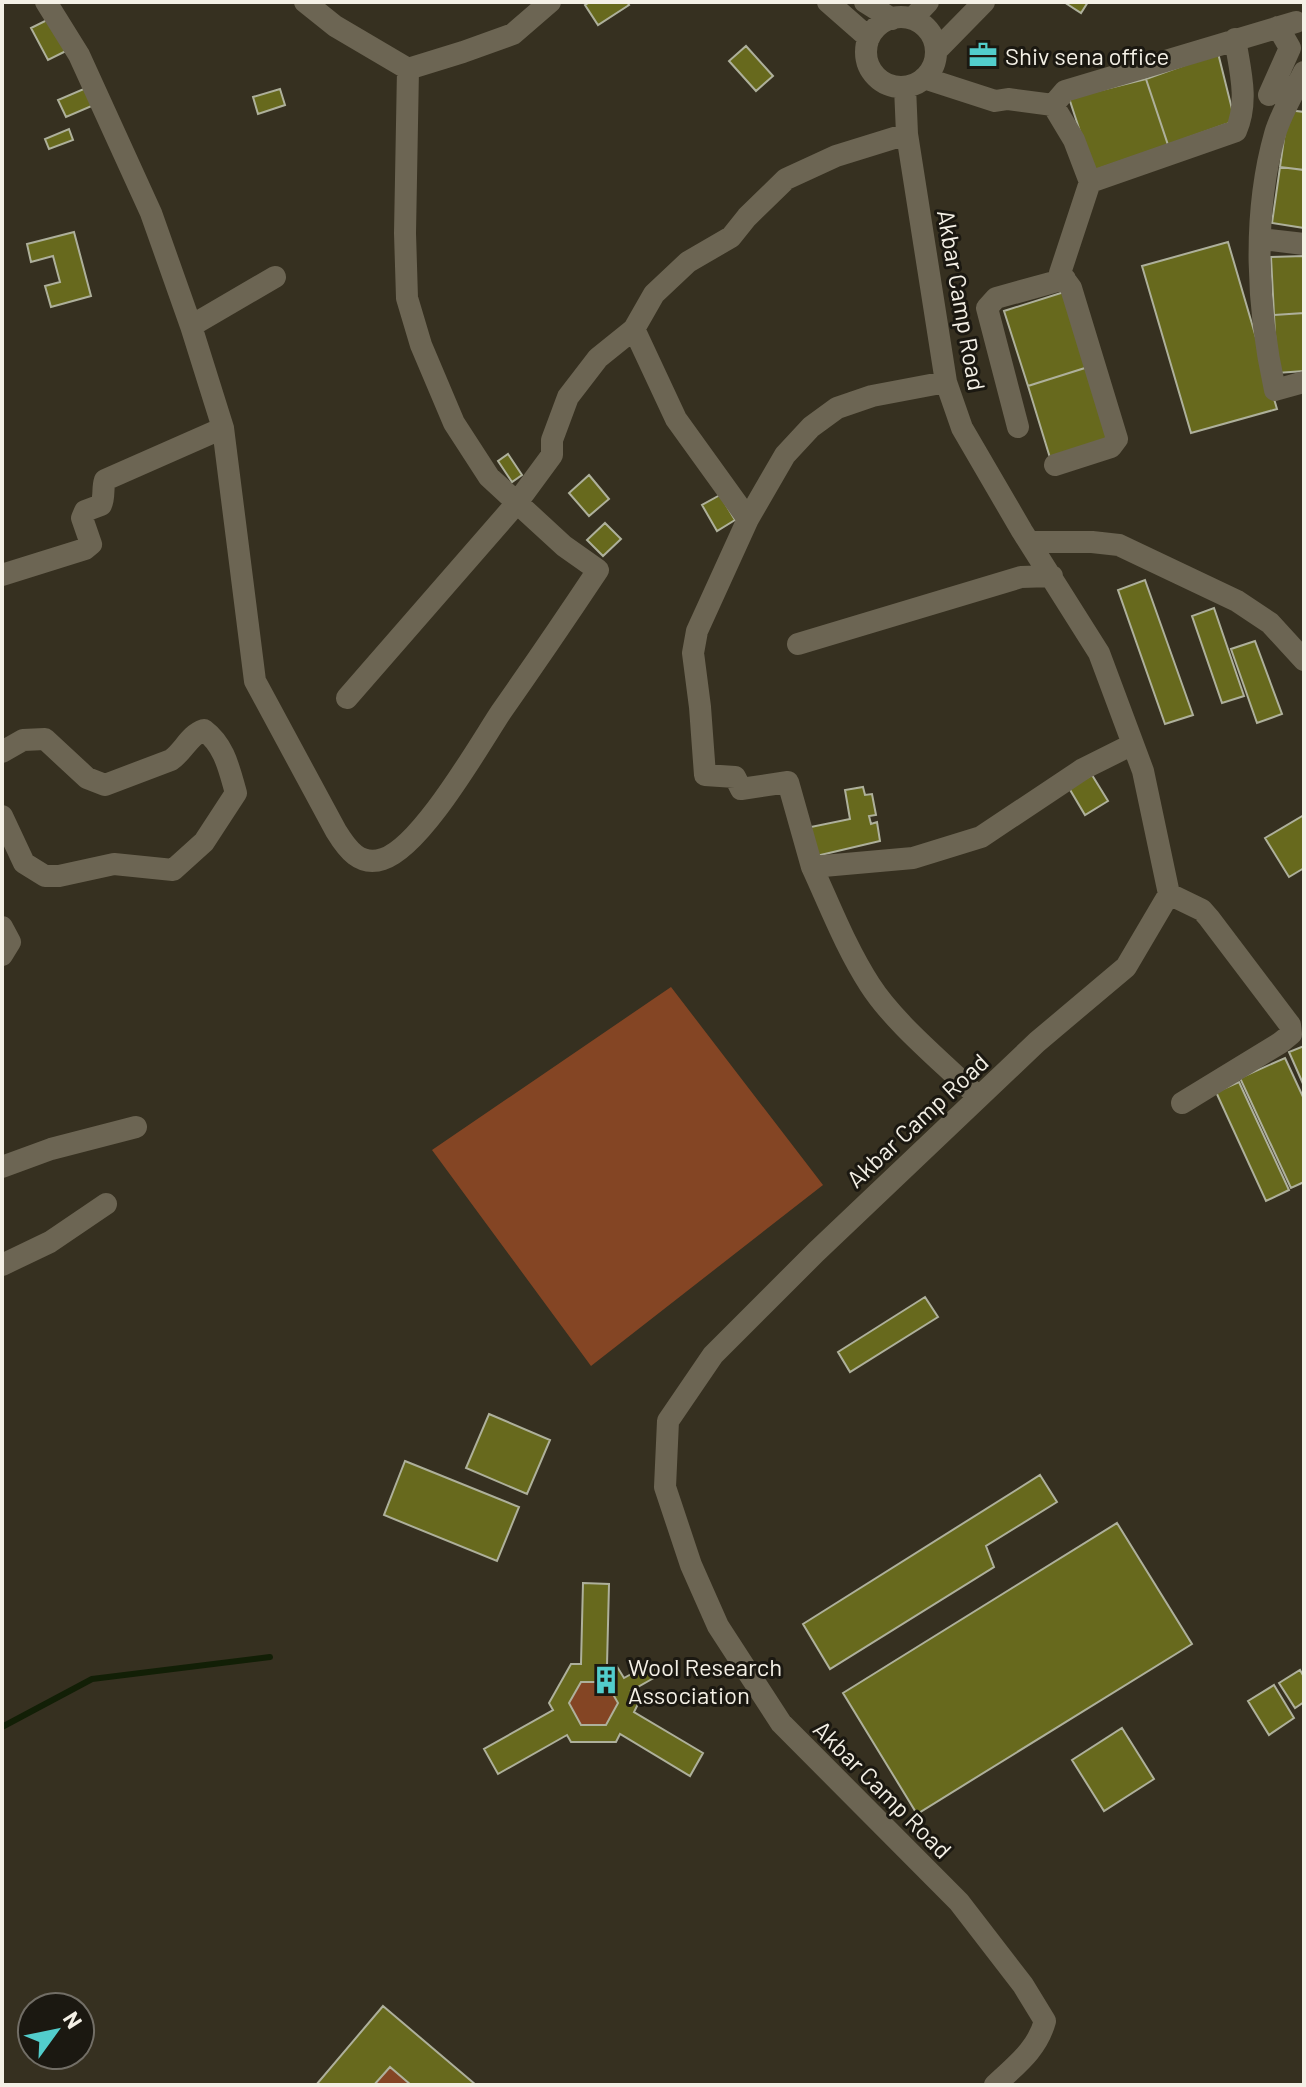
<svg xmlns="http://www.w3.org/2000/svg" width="1306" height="2087" font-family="Barlow,sans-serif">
<rect width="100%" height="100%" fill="#363020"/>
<path fill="#844524" d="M671,987L823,1185L591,1366L432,1150Z
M581,1682H606L618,1703L606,1725H581L569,1703Z
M390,2067L411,2085H374Z"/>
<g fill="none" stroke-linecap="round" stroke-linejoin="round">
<path stroke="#121f06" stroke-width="6" d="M2,1727L92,1679L270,1657"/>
</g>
<path fill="#67691d" stroke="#aeb09b" stroke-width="2" fill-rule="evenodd" d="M590,2H627L629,5L598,25L585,5Z
M1064,2H1088L1081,13Z
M51,18L68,50L48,60L31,28Z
M746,46L773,76L756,91L729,61Z
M1218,53L1235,121L1168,145L1146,79Z
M1146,79L1168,145L1093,171L1069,98Z
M86,88L94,105L66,117L58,100Z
M280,89L285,105L258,114L253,97Z
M1288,110L1304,112V170L1280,167Z
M69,129L73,140L49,149L45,139Z
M1280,167L1304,170V228L1272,223Z
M74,232L91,296L51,307L45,286L60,282L53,256L31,262L27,244Z
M1228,242L1277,409L1191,433L1142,266Z
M1304,256V313L1274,315L1271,257Z
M1064,292L1088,367L1028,386L1004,311Z
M1304,313V371L1277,373L1274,315Z
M1088,367L1112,442L1051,461L1028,386Z
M508,454L522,475L512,482L498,461Z
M589,475L609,499L589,516L569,493Z
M720,495L735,520L717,531L702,505Z
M605,523L621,539L603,556L587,540Z
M1145,580L1193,715L1165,724L1118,590Z
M1214,608L1244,696L1222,703L1192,616Z
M1255,641L1282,714L1257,723L1231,649Z
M1092,775L1108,801L1085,815L1069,788Z
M863,787L865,795L872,794L876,815L869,816L871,824L877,822L880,841L812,857L806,828L850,819L845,790Z
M1304,815V868L1289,877L1265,838Z
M1304,1046V1086L1289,1052Z
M1285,1058L1304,1099V1182L1291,1188L1240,1078Z
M1239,1082L1289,1190L1266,1201L1216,1092Z
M925,1297L938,1317L850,1372L838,1352Z
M489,1414L550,1440L527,1494L466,1468Z
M405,1461L519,1507L497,1561L384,1515Z
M1040,1475L1057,1502L986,1546L994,1567L830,1669L803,1624Z
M1117,1523L1192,1644L917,1814L843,1693Z
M583,1583L609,1584L607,1665H616L624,1678L651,1663L659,1675L631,1691L638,1704L634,1712L703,1753L690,1776L620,1734L616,1742H571L567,1735L498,1774L484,1749L553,1710L549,1703L571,1664H581ZM581,1682H606L618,1703L606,1725H581L569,1703Z
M1300,1670L1304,1677V1702L1295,1708L1279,1683Z
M1274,1685L1294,1718L1269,1735L1248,1701Z
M1122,1728L1154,1779L1104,1811L1072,1760Z
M383,2006L476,2085H411L390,2067L374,2085H316Z"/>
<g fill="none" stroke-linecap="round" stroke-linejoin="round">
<path stroke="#6c6553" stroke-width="22" d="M46,2L79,55L151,213L191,326L223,428L255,681L336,831C347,849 360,867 383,859C421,847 478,747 501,712C534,665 566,618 598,570L564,546L489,477L454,423L421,345L407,298L405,233L408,69L463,52L513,34L550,2
M305,2L335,26L408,69
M828,2L869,38
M865,2L892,19
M866 52a35 35 0 1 1 70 0a35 35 0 1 1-70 0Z
M912,19L928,2
M937,50L984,2
M1304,72C1294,92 1281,113 1275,134C1252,215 1257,309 1275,390L1304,382
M924,78L995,101L1008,99L1053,105L1074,140L1090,182L1060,273L1071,288L1117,439L1111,447L1055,465
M905,87L907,134L946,382L962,428L1022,531L1099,653L1143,771L1169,894L1126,967L1037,1042L816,1252L713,1355L668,1421L665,1487L691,1565L718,1626L781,1723L959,1902L1023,1985L1045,2021C1037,2050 1016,2065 995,2085
M1269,95L1290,48L1278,27
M1053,105L1065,91L1296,22
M1090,182L1236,131C1249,101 1240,70 1235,39
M1261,239L1304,244
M191,326L275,277
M634,329L676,419L748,519
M1018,427L987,308L996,298L1065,279
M1029,542H1092L1119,545L1237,601L1270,623L1304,660
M2,575L85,549L91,544L82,518L85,511L101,505C105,496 102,489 105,480L223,428
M798,644L1021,577L1052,576
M347,698L516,504L552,455V440L568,397L598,358L634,329L654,294L688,262L731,237L747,217L786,179L836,156L907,134
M2,752L23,740L45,739L87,778L105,785L171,760C184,751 189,735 204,730C225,746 229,769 236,793L204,842L173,870L114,864L59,876H45L24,863L2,816
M812,867L788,782L741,789L735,777L705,775L700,707L693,653L697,631L748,519L785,455L811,427L837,408L872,396L946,382
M1169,894L1202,910L1209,918L1290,1025L1291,1034L1280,1043L1182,1103
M2,927L10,942L2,955
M978,1097C944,1063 895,1024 870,985C846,948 830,906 812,867L913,858L981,837L1083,769L1131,745
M2,1167L51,1149L136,1127
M2,1265L50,1242L106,1204"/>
</g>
<defs>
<symbol id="office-bare" viewBox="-9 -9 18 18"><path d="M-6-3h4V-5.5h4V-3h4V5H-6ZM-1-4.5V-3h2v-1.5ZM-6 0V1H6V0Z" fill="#52cdcc" stroke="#1b1811" stroke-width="2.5" paint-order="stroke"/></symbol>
<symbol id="building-bare" viewBox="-9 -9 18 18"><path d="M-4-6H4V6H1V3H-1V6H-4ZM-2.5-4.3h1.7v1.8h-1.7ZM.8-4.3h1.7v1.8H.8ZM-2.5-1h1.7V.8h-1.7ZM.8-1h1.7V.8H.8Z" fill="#52cdcc" stroke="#1b1811" stroke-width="2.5" paint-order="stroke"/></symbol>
</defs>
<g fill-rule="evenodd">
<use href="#office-bare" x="963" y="35" width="40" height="40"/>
<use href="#building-bare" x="586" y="1660" width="40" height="40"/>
</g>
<g text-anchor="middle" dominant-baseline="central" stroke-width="6" stroke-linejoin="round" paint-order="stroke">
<g font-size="24" fill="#f4f0e6" stroke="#1b1811" text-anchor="start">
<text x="1005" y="55">Shiv sena office</text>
<text x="628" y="1666">Wool Research<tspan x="628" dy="28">Association</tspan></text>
</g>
<g font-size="24" fill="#f4f0e6" stroke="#1b1811">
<text transform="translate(962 300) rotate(80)">Akbar Camp Road</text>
<text transform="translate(917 1120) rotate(-43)">Akbar Camp Road</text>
<text transform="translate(883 1789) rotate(45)">Akbar Camp Road</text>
</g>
</g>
<rect width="1306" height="2087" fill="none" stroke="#f4f0e6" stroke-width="8"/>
<g transform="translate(56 2031) rotate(57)"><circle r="38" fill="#1b1811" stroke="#726e66" stroke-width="2"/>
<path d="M0-6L14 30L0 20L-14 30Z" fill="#52cdcc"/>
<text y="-12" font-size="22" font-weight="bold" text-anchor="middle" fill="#f4f0e6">N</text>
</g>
</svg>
